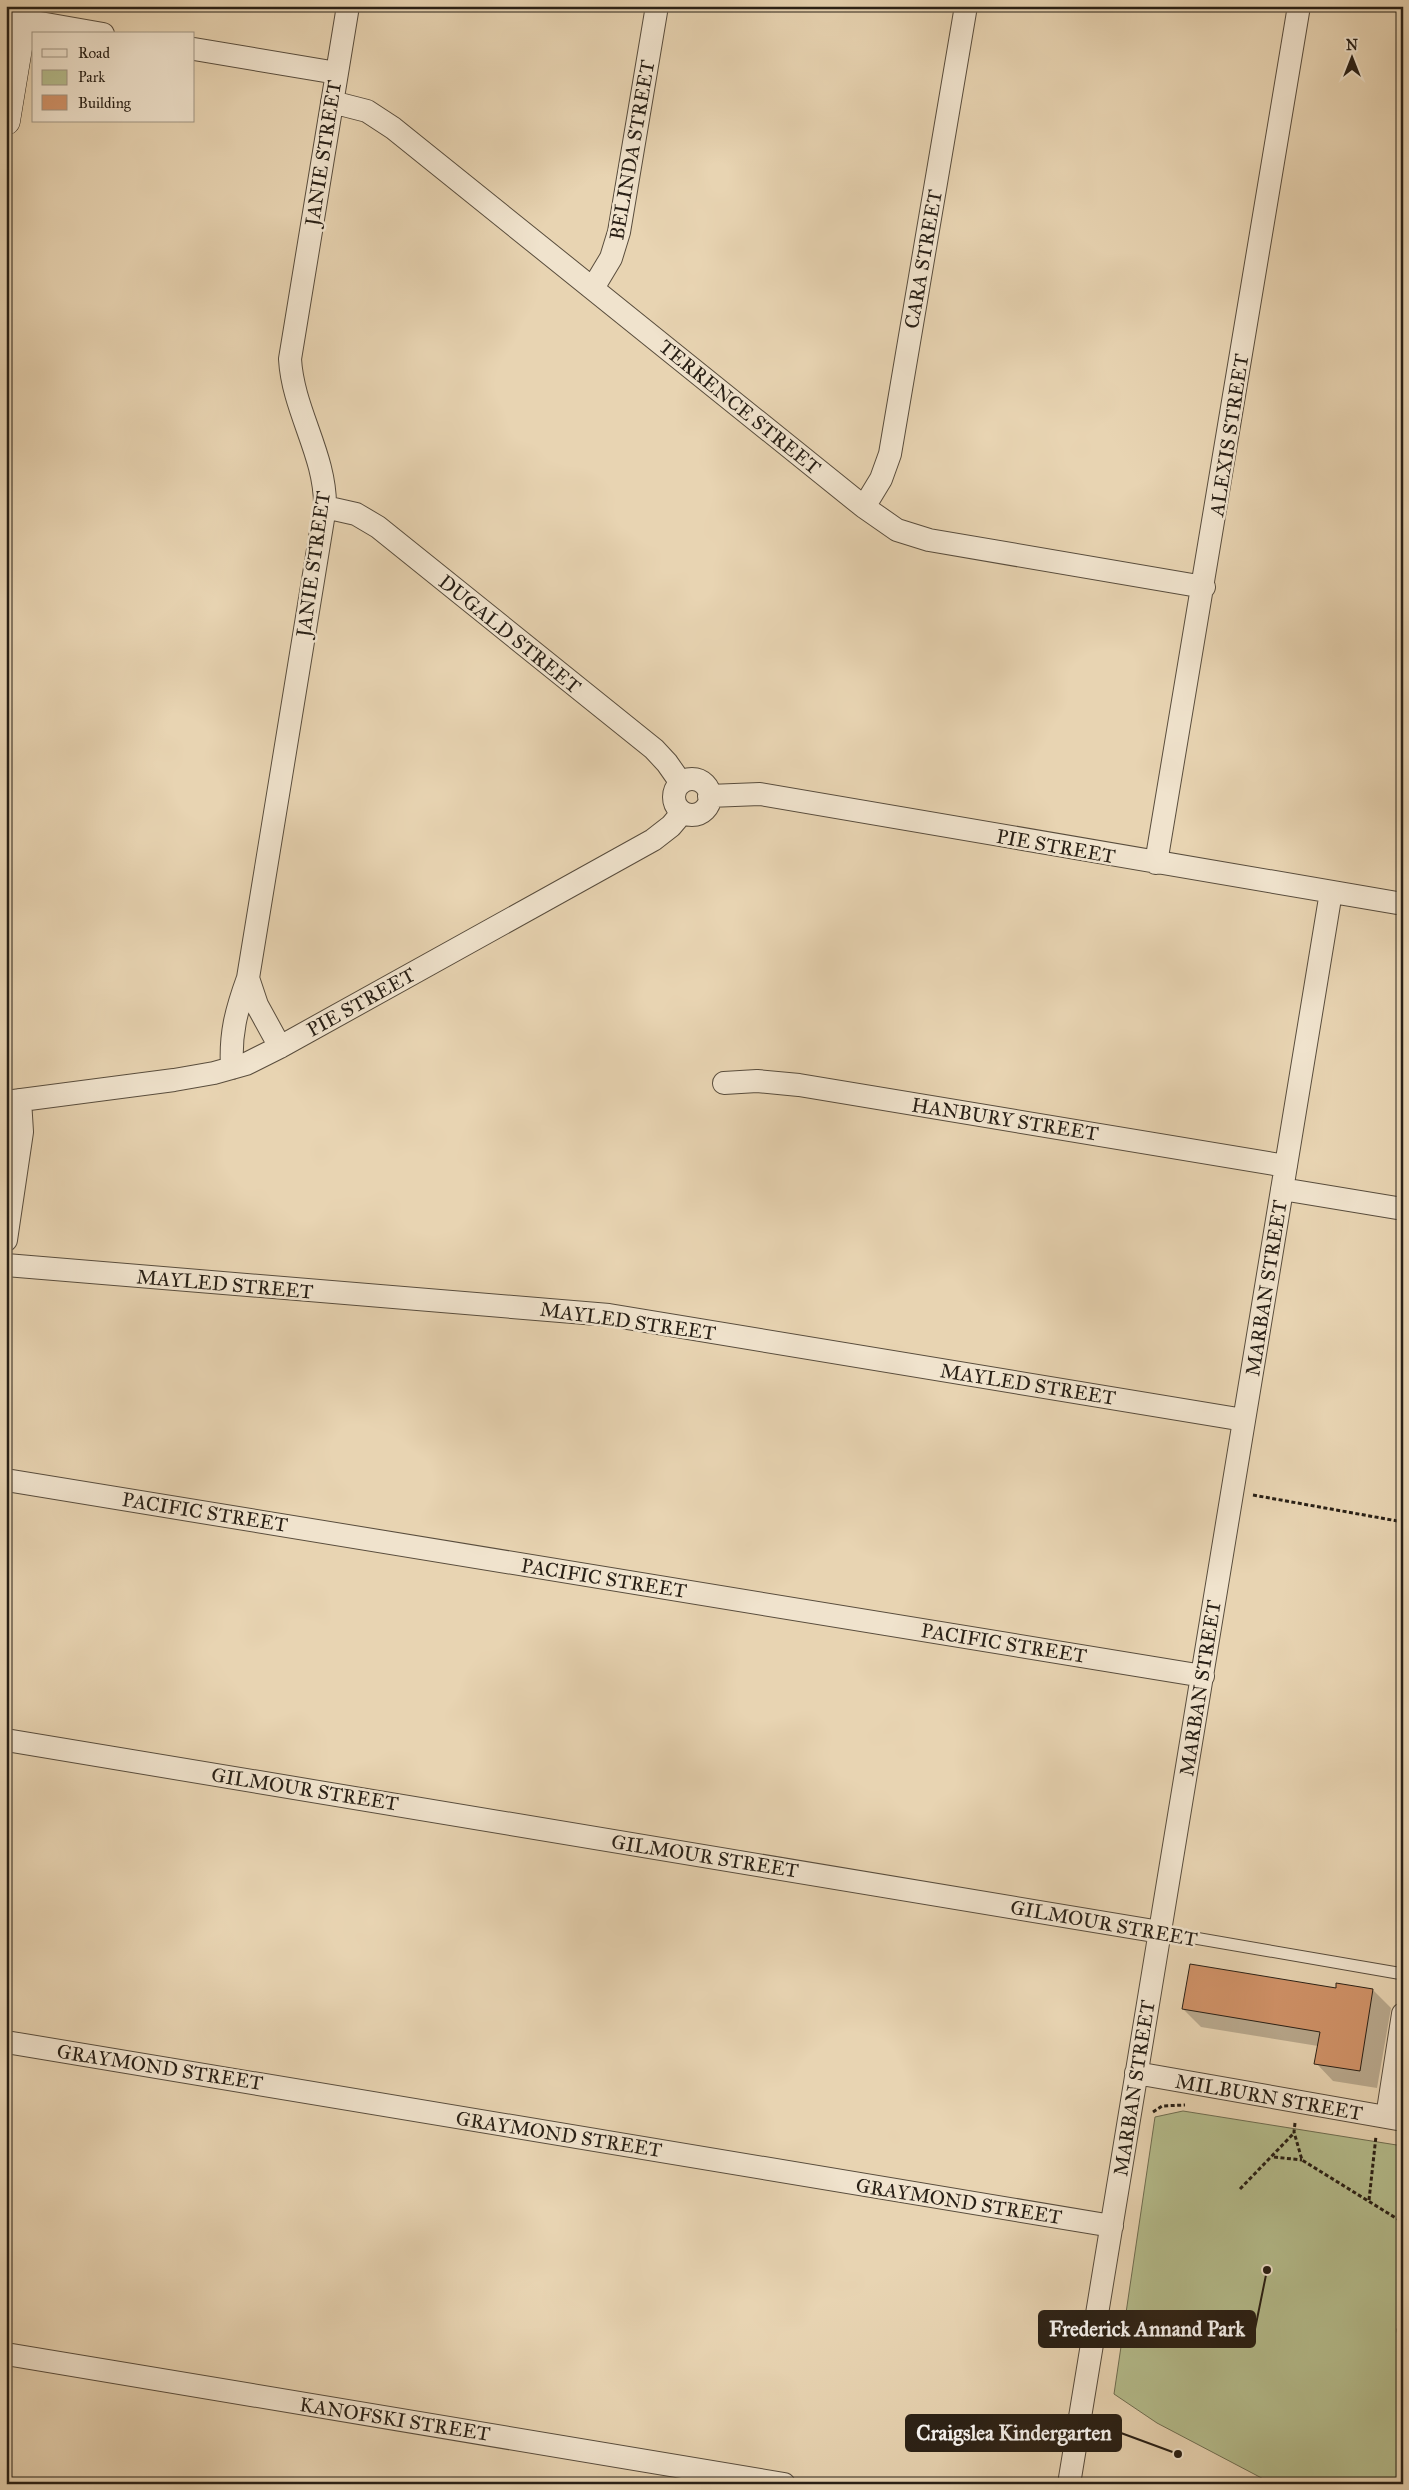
<svg xmlns="http://www.w3.org/2000/svg" width="1409" height="2490" font-family="'IM FELL Great Primer',serif">
<rect width="100%" height="100%" fill="#e8d4b2"/>
<filter id="stains"><feTurbulence type="fractalNoise" baseFrequency=".004" numOctaves="4"/><feColorMatrix values="0 0 0 0 .2 0 0 0 0 .09 0 0 0 0 .02 0 0 0 .5 -.17"/></filter>
<radialGradient id="worn" r=".72"><stop offset=".6" stop-color="#630" stop-opacity="0"/><stop offset="1" stop-color="#630" stop-opacity=".3"/></radialGradient>
<path fill="#b5bd8d" stroke="#6f6e52" d="M1183,2111L1403,2146V2484H1273L1157,2423L1114,2394L1155,2117Z"/>
<path fill="#0003" d="M1337,1984L1373,1990L1391,2008L1377,2088L1333,2081L1316,2063L1318,2046L1201,2027L1183,2009L1337,1989Z"/>
<path fill="#d19369" stroke="#292016" d="M1190,1964L1336,1988V1983L1373,1989L1360,2071L1314,2064L1320,2032L1182,2009Z"/>
<g fill="none" stroke-linecap="round" stroke-linejoin="round">
<defs>
<path id="service" d="M1160,1932L1403,1974"/>
<path id="minor" d="M23,20L103,34
M194,49L337,73
M332,102L367,111L393,128L864,507L897,530L929,540L1204,587
M593,288L611,258L619,232L657,6
M325,507L356,514L378,527L654,749L667,763L681,783
M864,507L881,479L890,454L966,6
M674 797a18 18 0 1 1 36 0a18 18 0 1 1-36 0Z
M709,796L760,794L1403,904
M1156,863L1299,6
M248,978L257,1005L280,1047
M232,1068C230,1034 236,1011 248,978L325,507C326,455 293,411 290,359L348,6
M724,1083L757,1081L799,1085L1286,1166
M6,1102L174,1080L214,1073L246,1064L280,1047L653,840L671,826L682,813
M1282,1189L1403,1209
M6,1240L22,1132L20,1100
M6,1265L609,1315L1244,1420
M6,1480L1203,1676
M6,1740L1160,1932
M6,2042L1112,2226
M1136,2073L1403,2120
M1387,2117L1403,2014
M6,2354L784,2484
M1069,2484L1331,892"/>
<path id="secondary" d="M6,121L25,6"/>
</defs>
<use href="#service" stroke="#594d3d" stroke-width="13"/>
<use href="#minor" stroke="#594d3d" stroke-width="24"/>
<use href="#secondary" stroke="#292016" stroke-width="29"/>
<path stroke="#292016" stroke-width="3" stroke-dasharray="4 2.5" stroke-linecap="butt" d="M1253,1495L1403,1522
M1153,2112L1162,2106L1185,2105
M1295,2123L1294,2132L1302,2160L1399,2220L1403,2233
M1274,2157L1302,2160
M1240,2189L1294,2133
M1369,2200L1376,2136
M1403,2290L1398,2329L1403,2376"/>
<use href="#service" stroke="#f0e3cd" stroke-width="11"/>
<use href="#minor" stroke="#f0e3cd" stroke-width="22"/>
<use href="#secondary" stroke="#f0e3cd" stroke-width="28"/>
</g>
<g text-anchor="middle" dominant-baseline="central" stroke-width="5" stroke-linejoin="round" paint-order="stroke">
<g font-size="20" fill="#292016" stroke="#f0e3cd">
<text transform="translate(632 150) rotate(-80)">BELINDA STREET</text>
<text transform="translate(323 153) rotate(-81)">JANIE STREET</text>
<text transform="translate(923 259) rotate(-80)">CARA STREET</text>
<text transform="translate(740 407) rotate(39)">TERRENCE STREET</text>
<text transform="translate(1229 435) rotate(-81)">ALEXIS STREET</text>
<text transform="translate(313 564) rotate(-82)">JANIE STREET</text>
<text transform="translate(510 634) rotate(39)">DUGALD STREET</text>
<text transform="translate(1056 846) rotate(10)">PIE STREET</text>
<text transform="translate(361 1002) rotate(-29)">PIE STREET</text>
<text transform="translate(1005 1119) rotate(9)">HANBURY STREET</text>
<text transform="translate(225 1284) rotate(5)">MAYLED STREET</text>
<text transform="translate(1266 1288) rotate(-81)">MARBAN STREET</text>
<text transform="translate(628 1321) rotate(8)">MAYLED STREET</text>
<text transform="translate(1028 1384) rotate(9)">MAYLED STREET</text>
<text transform="translate(205 1512) rotate(9)">PACIFIC STREET</text>
<text transform="translate(604 1578) rotate(9)">PACIFIC STREET</text>
<text transform="translate(1004 1643) rotate(9)">PACIFIC STREET</text>
<text transform="translate(1200 1688) rotate(-81)">MARBAN STREET</text>
<text transform="translate(305 1789) rotate(9)">GILMOUR STREET</text>
<text transform="translate(705 1856) rotate(9)">GILMOUR STREET</text>
<text transform="translate(1104 1923) rotate(10)">GILMOUR STREET</text>
<text transform="translate(160 2067) rotate(9)">GRAYMOND STREET</text>
<text transform="translate(1134 2088) rotate(-81)">MARBAN STREET</text>
<text transform="translate(1269 2097) rotate(10)">MILBURN STREET</text>
<text transform="translate(559 2134) rotate(9)">GRAYMOND STREET</text>
<text transform="translate(959 2201) rotate(9)">GRAYMOND STREET</text>
<text transform="translate(395 2419) rotate(9)">KANOFSKI STREET</text>
</g>
</g>
<path fill="none" stroke="#292016" stroke-width="2" d="M1267 2270L1255 2329M1178 2454L1121 2433"/>
<g fill="#292016" stroke="#f0e3cd" stroke-width="2">
<circle cx="1267" cy="2270" r="5"/>
<circle cx="1178" cy="2454" r="5"/>
</g>
<g fill="#292016" stroke="#292016" stroke-width="2">
<rect x="1039" y="2311" width="216" height="36" rx="5"/>
<rect x="906" y="2415" width="215" height="36" rx="5"/>
</g>
<g font-size="21" text-anchor="middle" font-weight="bold" fill="#fff">
<text x="1147" y="2336">Frederick Annand Park</text>
<text x="1014" y="2440">Craigslea Kindergarten</text>
</g>
<rect width="1409" height="2490" fill="none" stroke="#e8d4b2" stroke-width="25"/>
<rect x="8" y="8" width="1394" height="2475" fill="none" stroke="#292016" stroke-width="2.5"/>
<rect x="12" y="12" width="1384" height="2465" fill="none" stroke="#292016"/>
<rect x="32" y="32" width="162" height="90" fill="#f0e3cd" stroke="#a09584"/>
<rect x="42" y="49" width="25" height="8" fill="#f0e3cd" stroke="#a09584"/>
<text x="78" y="58" font-size="15" fill="#292016">Road</text>
<rect x="42" y="70" width="25" height="15" fill="#b5bd8d" stroke="#a09584"/>
<text x="78" y="82" font-size="15" fill="#292016">Park</text>
<rect x="42" y="95" width="25" height="15" fill="#d19369" stroke="#a09584"/>
<text x="78" y="108" font-size="15" fill="#292016">Building</text>
<g transform="translate(1352 58)" stroke="#f0e3cd" stroke-width="4" paint-order="stroke">
<path d="M0-4L9 19L0 12L-9 19Z" fill="#292016"/>
<text y="-8" font-size="14" font-weight="bold" text-anchor="middle" fill="#292016">N</text>
</g>
<rect width="100%" height="100%" filter="url(#stains)"/>
<rect width="100%" height="100%" fill="url(#worn)"/>
</svg>
